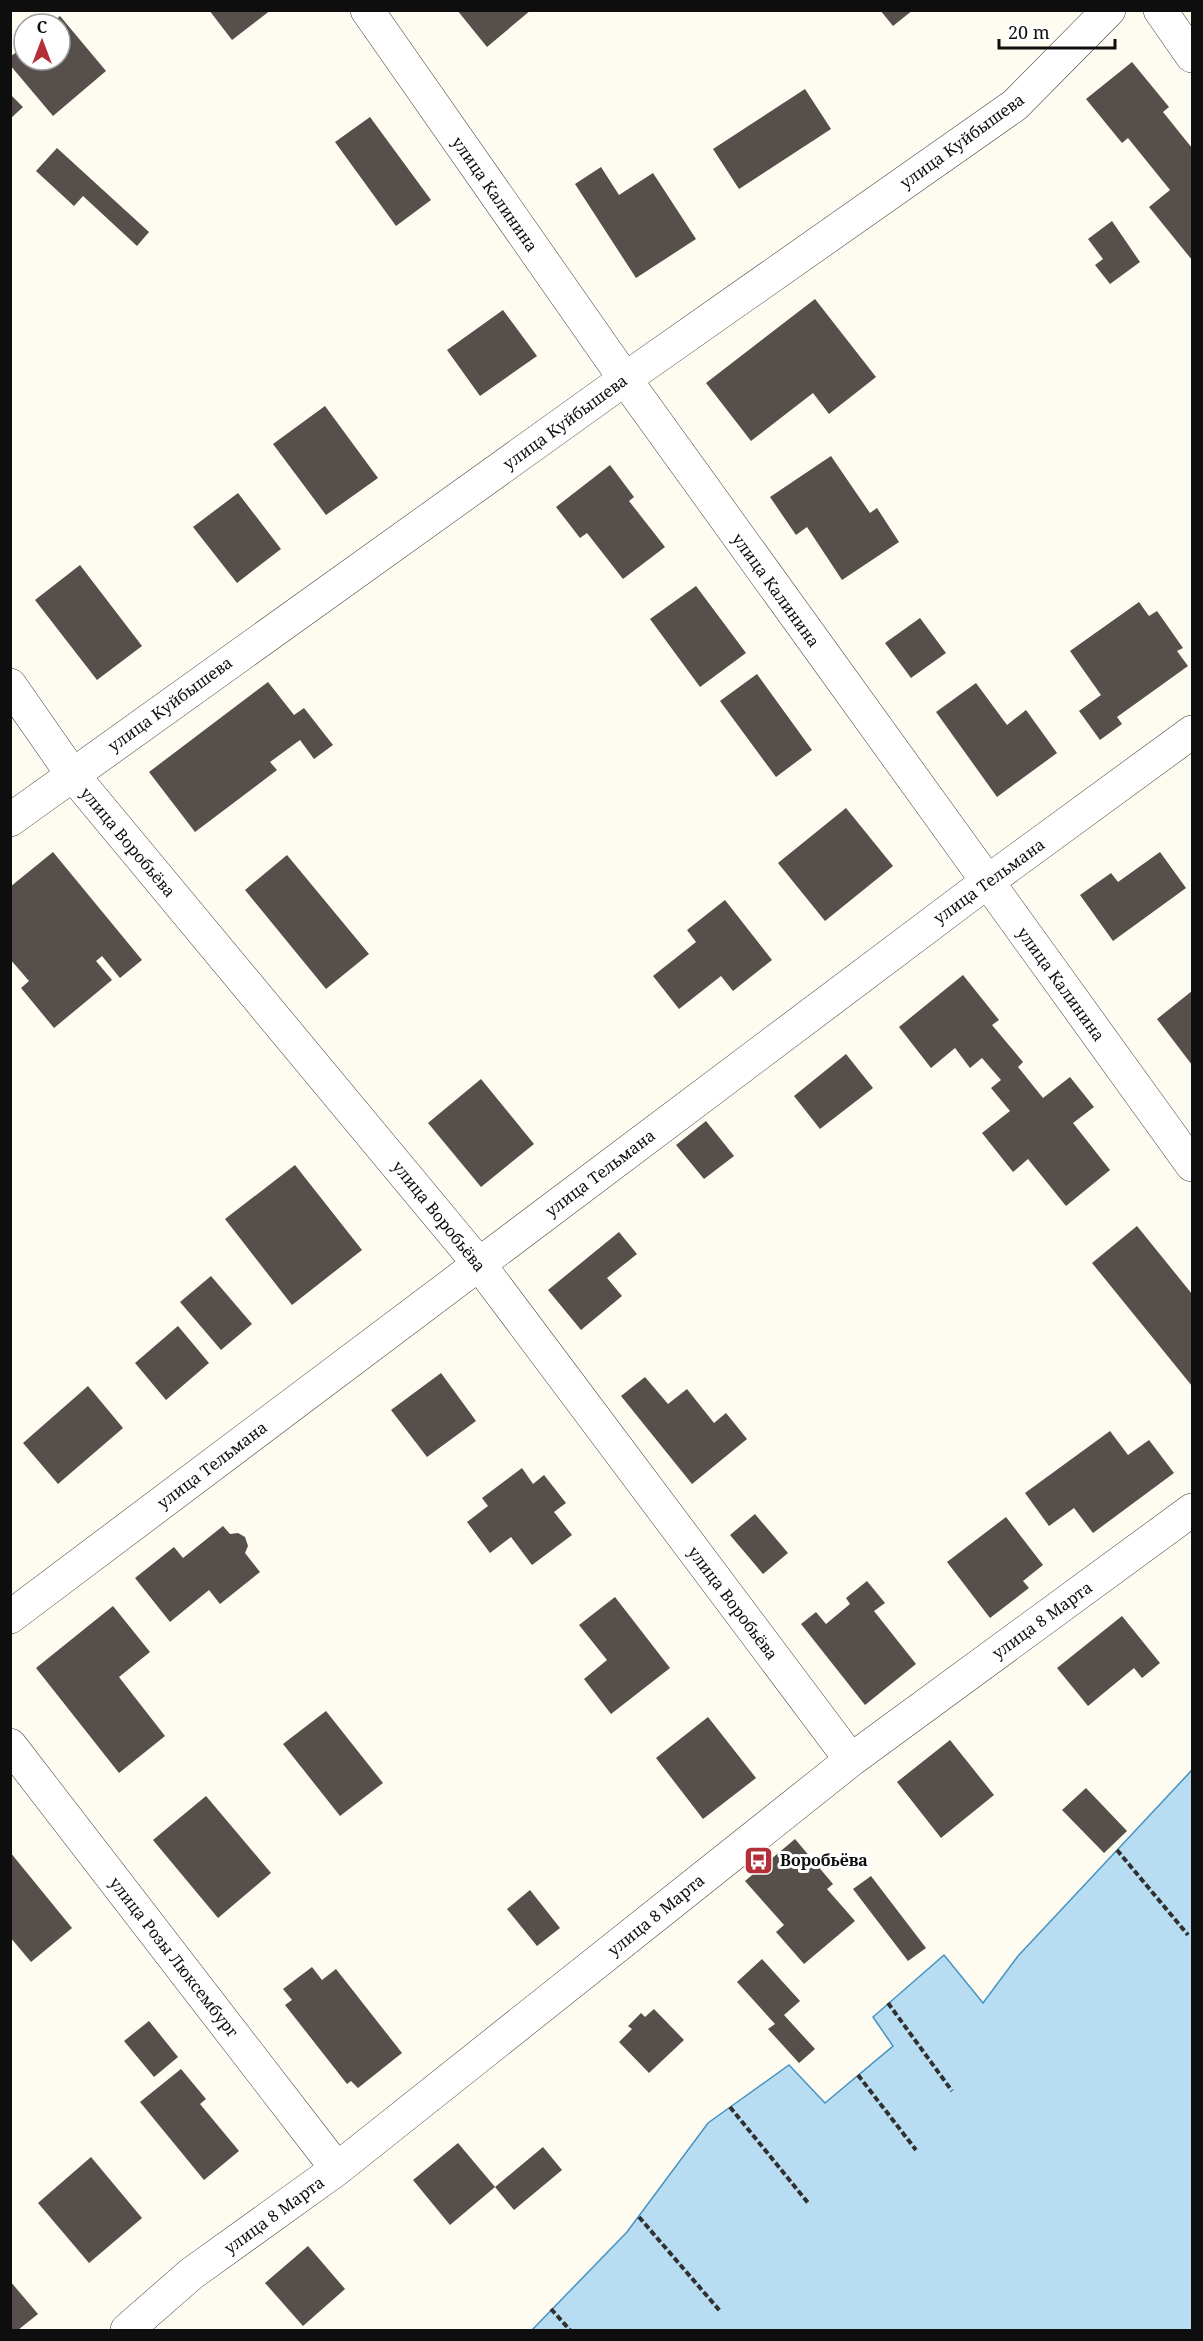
<svg xmlns="http://www.w3.org/2000/svg" width="1203" height="2341" font-family="'Noto Serif',serif">
<rect width="100%" height="100%" fill="#fefbf0"/>
<path fill="#b8ddf2" stroke="#4493c4" stroke-width="1.5" d="M1192,1770V2330H532L627,2232L708,2123L789,2065L825,2103L893,2046L873,2017L944,1955L983,2003L1018,1956Z"/>
<path fill="#564f4b" d="M209,10H271L232,40Z
M457,10H531L487,47Z
M880,10H913L893,26Z
M60,16L106,71L53,116L10,65V57L24,46V60H60V24H50Z
M1132,62L1169,107L1163,112L1192,148V260L1149,207L1170,190L1128,138L1122,143L1086,99Z
M805,89L831,129L739,189L713,149Z
M10,94L23,107L10,119Z
M370,117L431,200L396,226L335,142Z
M57,148L149,232L137,246L83,196L74,206L36,171Z
M601,167L619,195L653,173L696,239L636,278L575,184Z
M1112,221L1140,262L1110,284L1095,265L1103,259L1088,239Z
M815,299L876,377L829,414L813,393L751,441L706,383Z
M503,310L537,356L480,396L447,350Z
M325,406L378,478L326,515L273,444Z
M831,456L870,513L877,508L899,542L842,580L807,527L796,535L770,497Z
M610,465L634,497L629,501L665,547L623,579L587,533L580,538L556,507Z
M238,493L281,549L237,583L193,527Z
M80,565L142,646L97,680L35,600Z
M696,586L746,653L700,687L650,619Z
M1139,602L1149,616L1157,611L1183,648L1177,651L1188,666L1117,717L1122,724L1100,740L1079,711L1101,695L1070,651Z
M920,618L946,653L911,678L885,643Z
M757,674L812,750L776,777L720,701Z
M268,682L294,715L304,708L333,745L314,759L300,740L270,762L277,770L195,832L149,772Z
M976,683L1007,725L1026,710L1057,753L997,797L936,712Z
M846,808L893,866L825,921L778,863Z
M53,852L142,960L120,978L102,956L96,961L112,980L54,1028L21,988L29,981L10,959V887Z
M1160,852L1186,888L1113,941L1080,895L1111,873L1118,882Z
M287,855L369,954L326,989L245,890Z
M725,900L772,960L733,991L721,976L679,1009L653,976L696,942L687,930Z
M963,975L999,1020L992,1025L1023,1062L1018,1067L1043,1098L1070,1077L1094,1107L1073,1123L1110,1170L1066,1206L1028,1159L1013,1172L982,1133L1010,1111L991,1088L1001,1080L982,1058L970,1068L955,1048L931,1068L899,1027Z
M1192,991V1065L1157,1019Z
M846,1054L873,1088L820,1129L794,1096Z
M481,1079L534,1144L481,1187L428,1123Z
M706,1121L734,1156L704,1179L676,1145Z
M295,1165L362,1250L292,1305L225,1219Z
M1137,1226L1192,1294V1386L1092,1263Z
M619,1232L637,1254L607,1278L622,1296L581,1330L548,1290Z
M211,1276L252,1324L221,1350L180,1302Z
M178,1326L209,1363L166,1400L135,1363Z
M441,1373L476,1421L427,1457L391,1410Z
M645,1377L668,1404L687,1389L714,1423L726,1413L747,1439L692,1484L621,1396Z
M88,1386L123,1428L58,1484L23,1443Z
M1110,1431L1128,1455L1149,1440L1174,1473L1093,1533L1074,1508L1049,1526L1025,1493Z
M522,1468L533,1484L544,1475L566,1503L554,1512L572,1535L532,1565L511,1537L490,1553L467,1522L488,1506L482,1498Z
M755,1514L788,1553L763,1574L730,1535Z
M1006,1517L1043,1565L1023,1581L1029,1588L990,1618L947,1562Z
M223,1526L230,1534L238,1533L245,1537L248,1546L245,1553L260,1572L220,1604L209,1590L170,1622L135,1578L174,1547L183,1558Z
M867,1581L885,1603L874,1611L916,1664L865,1705L801,1624L816,1612L826,1624L850,1604L846,1598Z
M615,1597L670,1668L611,1714L584,1679L607,1660L579,1625Z
M113,1606L150,1652L119,1677L165,1736L119,1773L36,1668Z
M1122,1616L1160,1663L1142,1678L1134,1668L1088,1706L1057,1668Z
M326,1711L383,1783L340,1816L283,1744Z
M708,1717L756,1778L703,1819L656,1758Z
M950,1740L994,1795L941,1838L897,1782Z
M1086,1788L1127,1831L1104,1853L1062,1810Z
M206,1796L271,1873L218,1918L153,1840Z
M795,1839L833,1884L827,1889L855,1921L804,1964L776,1932L784,1925L745,1881Z
M10,1852L72,1928L31,1962L10,1937Z
M871,1876L926,1948L908,1961L853,1889Z
M530,1890L560,1928L537,1946L507,1909Z
M762,1959L800,2001L784,2015L815,2049L799,2063L768,2029L775,2024L737,1982Z
M312,1967L322,1980L336,1969L402,2053L358,2088L351,2081L347,2084L285,2005L292,2000L283,1989Z
M654,2009L684,2040L649,2073L619,2042L632,2029L628,2026L641,2013L645,2017Z
M149,2021L178,2057L154,2077L124,2041Z
M181,2069L206,2099L200,2104L239,2151L204,2180L140,2102Z
M458,2143L495,2187L450,2225L413,2180Z
M543,2147L562,2170L514,2210L495,2187Z
M91,2157L142,2218L89,2263L38,2203Z
M308,2246L345,2289L303,2326L265,2283Z
M10,2281L38,2314L18,2330H10Z"/>
<g fill="none" stroke-linecap="round" stroke-linejoin="round">
<defs>
<path id="street" d="M367,10L625,379L1192,1165
M1160,10L1192,56
M10,685L72,774L479,1264L851,1760
M10,820L625,379L1015,105L1109,10
M10,1617L987,882L1192,732
M10,1745L337,2169
M127,2330L191,2274L337,2169L851,1760L1192,1510"/>
</defs>
<use href="#street" stroke="#414141" stroke-width="34"/>
<path stroke="#303030" stroke-width="4" stroke-dasharray="6 3" stroke-linecap="butt" d="M1117,1850L1188,1935
M888,2003L952,2091
M858,2075L916,2150
M730,2107L809,2204
M639,2217L720,2311
M551,2309L570,2330"/>
<use href="#street" stroke="#fff" stroke-width="33"/>
</g>
<defs>
<symbol id="bus-square" viewBox="-11 -11 22 22"><rect x="-9" y="-9" width="18" height="18" rx="4" fill="#b42f38" stroke="#fff"/><path d="M-5-6H5V4H4V6H2V4H-2V6H-4V4H-5ZM-3.5-4V0h7V-4ZM-3.5 1.2v1.5H-2V1.2ZM2 1.2v1.5H3.5V1.2Z" fill="#fff"/></symbol>
</defs>
<g fill-rule="evenodd">
<use href="#bus-square" x="742" y="1844" width="33" height="33"/>
</g>
<g text-anchor="middle" dominant-baseline="central" stroke-width="6" stroke-linejoin="round" paint-order="stroke">
<g font-size="16" fill="#0e0e0e" stroke="#fff">
<text transform="translate(962 141) rotate(-36)">улица Куйбышева</text>
<text transform="translate(495 194) rotate(55)">улица Калинина</text>
<text transform="translate(565 422) rotate(-36)">улица Куйбышева</text>
<text transform="translate(776 590) rotate(54)">улица Калинина</text>
<text transform="translate(170 704) rotate(-36)">улица Куйбышева</text>
<text transform="translate(128 842) rotate(50)">улица Воробьёва</text>
<text transform="translate(989 881) rotate(-36)">улица Тельмана</text>
<text transform="translate(1061 984) rotate(54)">улица Калинина</text>
<text transform="translate(600 1173) rotate(-37)">улица Тельмана</text>
<text transform="translate(439 1216) rotate(51)">улица Воробьёва</text>
<text transform="translate(212 1465) rotate(-37)">улица Тельмана</text>
<text transform="translate(733 1603) rotate(53)">улица Воробьёва</text>
<text transform="translate(1042 1620) rotate(-36)">улица 8 Марта</text>
<text transform="translate(656 1915) rotate(-39)">улица 8 Марта</text>
<text transform="translate(174 1957) rotate(52)">улица Розы Люксембург</text>
<text transform="translate(274 2215) rotate(-36)">улица 8 Марта</text>
</g>
<g font-size="16" font-weight="bold" fill="#0e0e0e" stroke="#fff" text-anchor="start">
<text x="780" y="1860">Воробьёва</text>
</g>
</g>
<rect width="1203" height="2341" fill="none" stroke="#0e0e0e" stroke-width="24"/>
<g transform="translate(42 42)"><circle r="28" fill="#ffffff" stroke="#9f9f9f" stroke-width="1.5"/>
<path d="M0-4.5L10 22L0 15L-10 22Z" fill="#b42f38"/>
<text y="-9" font-size="16" font-weight="bold" text-anchor="middle" fill="#0e0e0e">С</text>
</g>
<path d="M999 39v9h116v-9" fill="none" stroke="#0e0e0e" stroke-width="3"/>
<text x="1008" y="39" font-size="18" fill="#0e0e0e" stroke="#ffffff" stroke-width="4.5" paint-order="stroke">20 m</text>
</svg>
